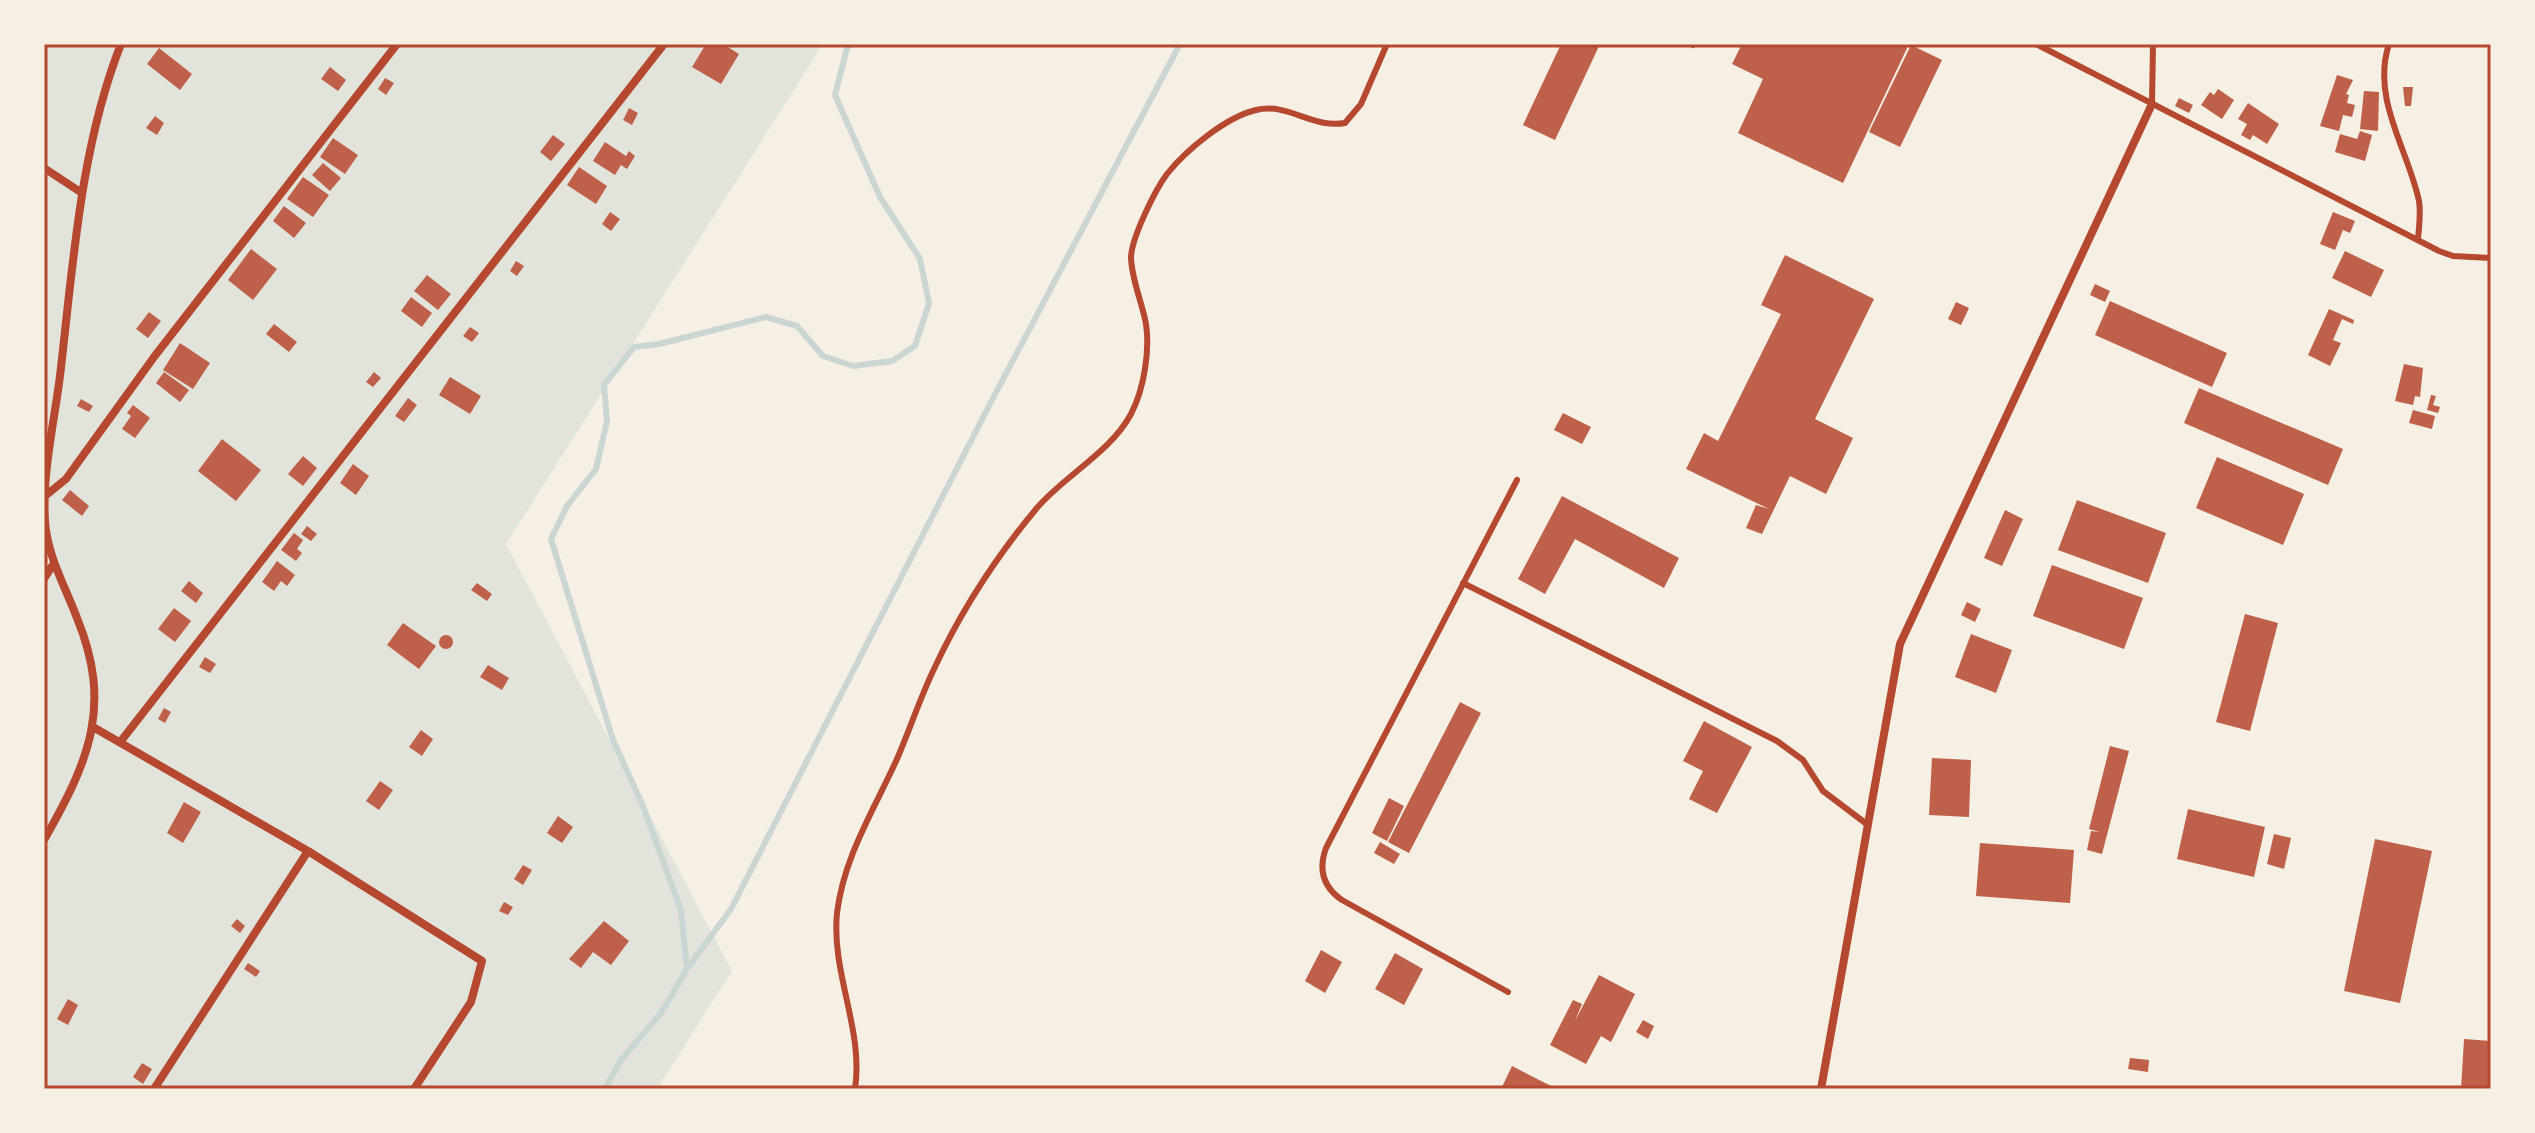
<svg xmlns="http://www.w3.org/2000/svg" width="2535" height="1133" font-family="'DejaVu Sans',sans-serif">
<rect width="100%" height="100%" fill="#f6efe4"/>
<path fill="#e2e4dc" d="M44,44H823L506,544L732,971L657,1089H44Z"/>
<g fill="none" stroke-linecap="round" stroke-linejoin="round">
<path stroke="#c9d6d2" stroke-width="6" d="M687,969L731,909L992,400L1180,44
M605,1089L621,1060L661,1013L687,969L681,910L643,806L613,740L551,539L567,506L596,469L607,421L604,385L634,347L659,344L766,317L797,326L823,356L853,366L892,361L915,346L929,303L920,259L880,197L835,95L847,48L852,44"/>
</g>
<path fill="#bf614a" d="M706,44H723L739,54L721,84L692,67Z
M1561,44H1600L1555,140L1523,125Z
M1742,44H1909L1843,183L1738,133L1763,79L1732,64Z
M1911,45L1942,60L1900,147L1869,132Z
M159,48L192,74L180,90L147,64Z
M330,67L346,80L338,91L321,79Z
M2337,75L2353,80L2346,94L2349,95L2347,103L2355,105L2352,117L2343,115L2339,131L2320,126Z
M385,78L394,83L386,95L378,89Z
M2403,87H2413L2411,106H2405Z
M2218,89L2234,100L2222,119L2201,105L2210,92L2214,95Z
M2364,91L2379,92L2378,131L2360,129Z
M2179,98L2193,105L2189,113L2175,106Z
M2248,103L2279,124L2267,144L2253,135L2250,140L2241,135L2247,124L2238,119Z
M629,108L638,113L632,125L623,120Z
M155,116L164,123L157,135L146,128Z
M2360,131L2372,135L2365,161L2335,152L2340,134L2357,139Z
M553,135L565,144L551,161L540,152Z
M333,138L358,155L345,174L320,157Z
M605,142L626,156L629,151L635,156L627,169L621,165L615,175L593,161Z
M323,163L341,178L330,191L312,175Z
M579,167L607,186L596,204L567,185Z
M303,177L329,195L313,217L287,199Z
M284,206L306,223L294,238L273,221Z
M610,212L620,219L611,231L602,224Z
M2333,212L2355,221L2350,233L2343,230L2335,250L2320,244Z
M251,249L277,269L253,300L228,280Z
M2345,251L2384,270L2371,297L2332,278Z
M1785,255L1874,299L1815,419L1853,438L1826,494L1790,476L1762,534L1746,528L1756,505L1769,509L1686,469L1704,433L1718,441L1781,314L1761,305Z
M516,261L524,266L517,276L510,271Z
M427,275L451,294L438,310L414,291Z
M2095,284L2110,291L2105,302L2090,295Z
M411,297L432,313L422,327L401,311Z
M2110,301L2227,353L2212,387L2095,335Z
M1956,302L1969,308L1961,325L1948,319Z
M2329,309L2354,320L2353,324L2342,319L2333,340L2341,343L2330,366L2308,355Z
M149,312L161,321L148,338L136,329Z
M274,324L297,342L289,352L266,334Z
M470,327L479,333L472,342L463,336Z
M180,343L210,363L193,389L163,370Z
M2404,364L2423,368L2420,397L2415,396L2413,405L2395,401Z
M164,372L189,390L180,402L156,383Z
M374,372L381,378L373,387L366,382Z
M450,377L481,396L470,414L439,395Z
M2199,388L2343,449L2328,485L2184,423Z
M2431,395L2436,396L2433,405L2440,407L2438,413L2427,410Z
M408,398L417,405L404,422L395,416Z
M81,399L93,406L89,412L77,406Z
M133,405L150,418L135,438L122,429L131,416L127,413Z
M2413,410L2435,416L2432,429L2409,423Z
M1563,413L1591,427L1582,444L1554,430Z
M222,439L261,470L236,501L198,471Z
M303,456L317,468L303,486L288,474Z
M2217,457L2304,494L2283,545L2196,508Z
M353,464L369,476L356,495L340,483Z
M70,490L89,506L82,516L62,500Z
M1562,496L1679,558L1664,588L1575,539L1545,594L1518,579Z
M2077,500L2166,533L2148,583L2058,550Z
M2005,510L2023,519L2002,566L1984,558Z
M307,526L317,534L311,541L301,534Z
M294,533L303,540L297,549L302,553L296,561L281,550Z
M277,561L295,575L287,586L281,581L274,591L262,582Z
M2052,565L2143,598L2124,649L2033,616Z
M189,581L203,593L196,603L181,591Z
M477,583L492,594L487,601L471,590Z
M1967,602L1981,609L1975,622L1961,615Z
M174,608L191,621L175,642L158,629Z
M2245,614L2278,623L2250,731L2216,722Z
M403,623L436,646L419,669L387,645Z
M1971,634L2012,650L1996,693L1955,677Z
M439 642a7 7 0 1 1 14 0a7 7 0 1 1-14 0Z
M205,657L216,664L210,673L199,667Z
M488,665L509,678L502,690L480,677Z
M1460,702L1481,713L1409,853L1388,842Z
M164,708L171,712L165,723L158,719Z
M1704,721L1752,747L1717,813L1689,799L1703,771L1683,761Z
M421,730L433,739L422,756L409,747Z
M2110,746L2129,751L2102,854L2087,850L2091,831L2100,832L2089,829Z
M1932,758L1971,760L1969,817L1929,815Z
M380,781L393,790L379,810L366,801Z
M1389,798L1404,806L1387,841L1372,833Z
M184,802L201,812L183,843L167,833Z
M2188,809L2265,827L2254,877L2177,859Z
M558,816L573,827L562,843L547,833Z
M2274,834L2291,838L2284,869L2267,864Z
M2375,839L2432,851L2400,1003L2344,991Z
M1380,842L1400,854L1394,864L1374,853Z
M1980,843L2074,850L2070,903L1976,896Z
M523,865L532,870L523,885L514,879Z
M504,902L513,907L508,915L499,911Z
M237,919L245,926L240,933L231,926Z
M604,921L629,941L611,965L593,952L581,968L569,959Z
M1321,950L1342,962L1325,993L1305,981Z
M1395,953L1423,969L1404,1005L1375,989Z
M248,963L260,971L256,977L244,969Z
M1599,975L1635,994L1611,1042L1601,1036L1586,1064L1550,1045L1573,1000L1582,1004L1575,1021Z
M68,999L78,1005L68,1025L57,1019Z
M1643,1020L1654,1026L1648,1039L1636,1032Z
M2464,1039L2491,1041V1089H2461Z
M2130,1058L2149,1060L2148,1072L2128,1069Z
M142,1063L152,1069L143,1084L133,1077Z
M1512,1066L1557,1089H1501Z"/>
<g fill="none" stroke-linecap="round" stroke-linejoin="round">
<path stroke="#b5482f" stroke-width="6" d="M2036,44L2439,251L2453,256L2491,258
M2389,44C2371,99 2408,149 2419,201C2421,213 2419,227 2418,239
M1693,45L1694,44
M2152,104L2153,44
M1463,583L1777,741L1803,760L1823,791L1868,825
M1508,992L1342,900C1323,887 1318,870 1326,848L1517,480
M855,1089C864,1030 831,973 837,913C844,856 874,810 897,759C910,729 920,698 934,669C960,613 997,556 1036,509C1065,475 1110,453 1131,414C1144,389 1150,351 1146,324C1142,302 1132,281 1131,258C1131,239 1155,190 1167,174C1186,150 1226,117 1256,110C1288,102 1312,129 1345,123L1361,104L1387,44"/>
<path stroke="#b5482f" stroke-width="8" d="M44,168L82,193
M45,496L66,479L154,357L397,44
M44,579L54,563
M93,727L308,851L482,961L471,1002L414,1089
M121,741L664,44
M44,840C89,761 113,706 77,618C65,586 47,555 45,521C42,474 54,423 60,376C73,266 80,148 121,44
M154,1089L308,851
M1821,1089L1900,644L2152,104"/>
</g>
<rect width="2535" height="1133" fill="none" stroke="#f6efe4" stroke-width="92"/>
<rect x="46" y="46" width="2443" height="1041" fill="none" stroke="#b5482f" stroke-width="3"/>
</svg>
